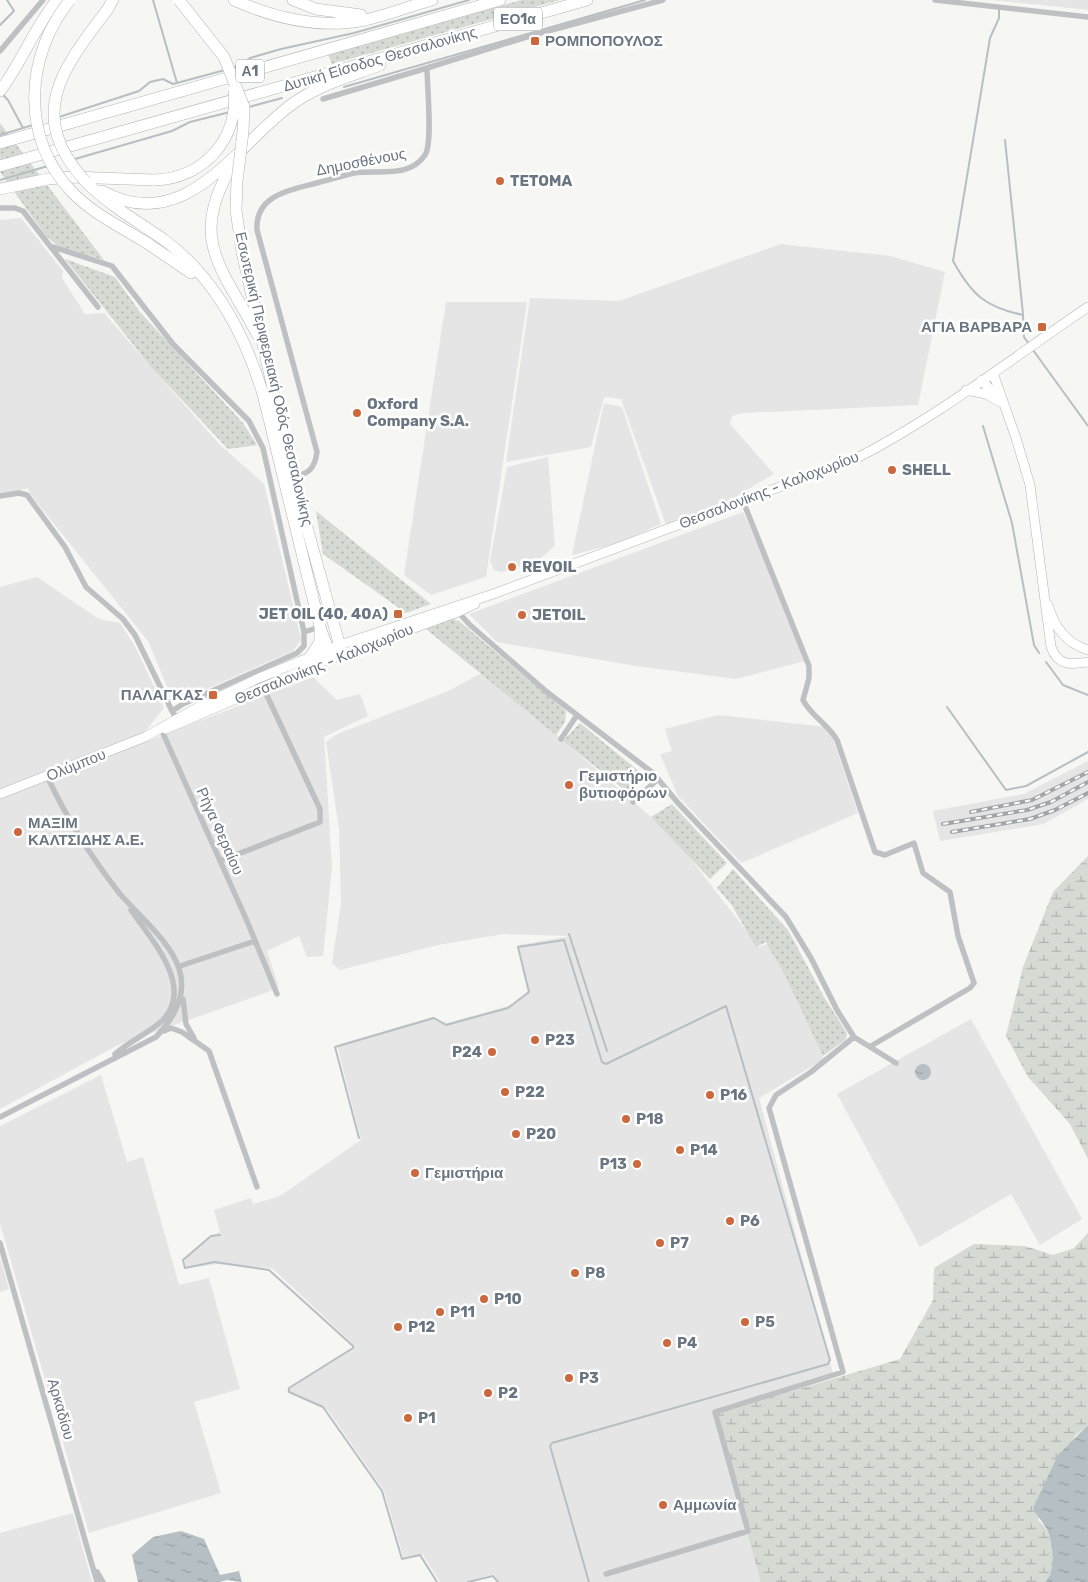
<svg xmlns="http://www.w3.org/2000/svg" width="1088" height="1582" font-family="Rubik,sans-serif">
<defs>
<pattern id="grass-dots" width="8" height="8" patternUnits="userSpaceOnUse" patternTransform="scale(1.25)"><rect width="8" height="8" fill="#d5dad3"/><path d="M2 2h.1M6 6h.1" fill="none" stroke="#b1b5b0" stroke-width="1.8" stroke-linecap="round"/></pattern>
<pattern id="wetland-marsh" width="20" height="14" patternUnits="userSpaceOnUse" patternTransform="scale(1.25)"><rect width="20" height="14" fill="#d5dad3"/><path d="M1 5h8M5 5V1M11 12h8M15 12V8" fill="none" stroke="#b1b5b0"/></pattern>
<pattern id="water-ripples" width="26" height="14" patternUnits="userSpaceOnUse" patternTransform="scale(1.25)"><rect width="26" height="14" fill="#b6bfc4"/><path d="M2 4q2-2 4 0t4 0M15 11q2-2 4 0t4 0" fill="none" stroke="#98a0a4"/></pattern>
</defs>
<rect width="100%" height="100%" fill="#f6f6f3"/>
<path fill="#e4e5e4" d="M991,0H1088V10L1061,7Z
M21,218L63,271L62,278L85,314L104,313L218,443L264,484L300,634L301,640L293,651L188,697L173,701L148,641L30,494L28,488L0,495V220Z
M781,244L890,256L945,272L918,405L743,413L732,416L730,424L774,474L741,493L729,503L667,528L621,399L604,397L591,447L506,462L530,298L619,301Z
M446,302H527L486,577L431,595L404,575Z
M604,403L622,407L661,524L618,543L572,555Z
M548,457L555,546L536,562L502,572L494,570L490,561L507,467Z
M743,512L809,660L736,679L636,666L497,642L469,614Z
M37,577L99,619L120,623L136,648L164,708L144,733L0,790V587Z
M482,673L506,691L666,830L686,853L759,947L773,942L824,1059L759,1098L834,1377L715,1417L762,1582H498L494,1574L468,1582H440L423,1555L404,1559L384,1491L328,1410L286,1390L355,1346L272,1268L217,1264L187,1268L184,1258L215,1234L220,1232L214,1210L251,1198L253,1204L280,1196L361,1140L337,1045L432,1017L447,1023L512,1005L529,990L518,945L571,936L503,934L438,945L340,970L332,963L341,904L339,829L326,742L337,734L446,692Z
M313,677L337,700L360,694L368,716L324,737L332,867L323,956L307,957L299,936L267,951L279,988L118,1045L0,1109V796L47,776L119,752Z
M718,715L826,727L832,736L858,813L741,863L678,796L660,754L672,751L665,729Z
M1088,761V799L1043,824L940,841L933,811L1024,794Z
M971,1019L1082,1219L1040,1245L1011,1194L920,1247L837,1094Z
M101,1075L127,1162L143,1157L179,1285L209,1278L240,1389L194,1402L221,1493L89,1533L0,1223V1126Z
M0,1257L9,1289L0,1292Z
M73,1513L92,1582H0V1533Z"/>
<path fill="url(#grass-dots)" d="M521,0H560L332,64L328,55Z
M0,123L104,260L59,247L46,236L0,172Z
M65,259L115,277L140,312L243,423L257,445L228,449L151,367Z
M316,511L431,604L406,613L323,554Z
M450,618L459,621L566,711L565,722L556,735L426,629Z
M580,723L646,777L627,792L563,741Z
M672,804L727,863L710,879L651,817Z
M733,869L788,930L824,997L847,1033L846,1039L823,1056L786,977L766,942L756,947L731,904L717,888Z"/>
<path fill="url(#wetland-marsh)" d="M1088,856V1159L1070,1124L1028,1077L1006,1036L1023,967L1053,892Z
M1088,1233V1425L1075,1436L1038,1520C1042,1524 1046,1528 1048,1533C1053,1547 1056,1571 1045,1582H761L715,1414L900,1359L933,1300L934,1268L974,1244L1025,1246L1053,1255L1074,1248Z"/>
<path fill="url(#water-ripples)" d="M915 1072a8 8 0 1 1 16 0a8 8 0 1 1-16 0Z
M1088,1425V1582H1045C1056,1571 1053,1546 1048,1532C1045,1524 1037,1517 1033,1508L1058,1455Z
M181,1531L204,1539L220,1575L239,1571L242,1582L227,1580L220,1582H138L132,1555L153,1537Z"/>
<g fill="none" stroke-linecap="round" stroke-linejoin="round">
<path stroke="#b6bfc4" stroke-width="2" d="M153,0L177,83
M999,10V18L990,38L953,261C972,295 985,307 1023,315L1024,337L1029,344
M0,25L14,11L7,0
M232,69L250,58L281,49L354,33L469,0
M344,87L645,0
M2,94L8,100L23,128L33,125
M249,107L282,98
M59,117L139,91L150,82L163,79L173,84L225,70
M0,135L23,128
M1005,140L1023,314
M75,159L172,131L190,122L230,112
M0,180L48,166
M1033,350L1088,426
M983,426L1012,523L1034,645L1039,653
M1046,662L1063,685L1088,695
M947,707L1006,790L1026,786L1088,752
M569,934L607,1051
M359,1138L335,1047L434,1018L446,1025L508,1008L529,992L518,947L564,940L602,1062L606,1064L726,1006L830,1360L828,1364L552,1443L550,1446L589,1582
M220,1235L211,1236L183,1260L185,1268L214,1262L269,1270L353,1346V1348L289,1388V1392L323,1407L382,1491L402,1559L420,1555L437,1582
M468,1582L493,1576L498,1582"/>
<defs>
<path id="secondary" d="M993,373L1016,438L1030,485L1051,647C1058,666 1070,665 1088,662
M982,380L997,398
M966,390L986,394L1000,402
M1048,605C1054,627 1066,643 1088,650
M166,729L324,661L458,612L475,604
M0,794L145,737L204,704L259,678L340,645L496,593L857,458C939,416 1012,358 1088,307"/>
<path id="highway" d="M234,0C276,19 320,29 365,20C388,15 410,6 432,0
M293,0L316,9L361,15
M107,10L113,0
M0,91C22,62 34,28 57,0
M0,143L500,0
M233,164C187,239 222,267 257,334
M0,166L587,0
M86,182C109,205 137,221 163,239C215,277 245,335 263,394L320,627L331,658
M0,189L48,179L71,177L155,180
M102,191C183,236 233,150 287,108C314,86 349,77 380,65
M147,243L191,273
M242,252L293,477L342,654
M311,656L320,642V631"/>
</defs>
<use href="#secondary" stroke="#b1b5b9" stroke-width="10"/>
<use href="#highway" stroke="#b2b5b8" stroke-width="12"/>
<path stroke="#bec1c4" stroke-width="5.5" d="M935,0L1088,17
M0,51L43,0
M323,99L427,68
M0,208H15L23,211L50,246L112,266L173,344L249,421L263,448L304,632V646L297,653L183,704L172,711L178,721
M50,246L98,307
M293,477C309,474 315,468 317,452L257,230C255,195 290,190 317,183C329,180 341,176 354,173C378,169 409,179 425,155C433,144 427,85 427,68L533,35L663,0
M0,496L19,493L27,495L65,547L86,587L123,619L135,635L172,711
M743,501L809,666V678L803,700C811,716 828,724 837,740L875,852L885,855L914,843L923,873L950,892L958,936L974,983L970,988L871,1046
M458,612L470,625L547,692L653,773L678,803L786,917L811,958L837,1010L854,1037L896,1063
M304,632L320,627
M162,731L247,921L277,994
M561,739L577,715
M47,776C67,819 91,857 120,894
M633,802L658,779
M220,861L320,822V809L263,687
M180,966L255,941
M183,999L186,1024L194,1038
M164,1031L171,1028L182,1032L209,1051L257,1187
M115,1054C130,1041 149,1033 163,1020C195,986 150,938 131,910
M0,1117L156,1037C214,976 162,940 119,893
M0,1243L97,1582
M97,1572L103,1582
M606,1574L748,1531L715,1412L843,1372L769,1108L776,1095L811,1072L854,1037"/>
<use href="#secondary" stroke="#fff" stroke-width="9"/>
<use href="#highway" stroke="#fff" stroke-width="11"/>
<defs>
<path id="rail" d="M971,812L1032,800L1088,772
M943,824L1027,810L1051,802L1088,782
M952,832L1030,819L1055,810L1088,793"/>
</defs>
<use href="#rail" stroke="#a0a5aa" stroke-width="4"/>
<use href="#rail" stroke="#fff" stroke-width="2" stroke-dasharray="5.5" stroke-linecap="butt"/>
<defs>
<path id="highway-bridge" d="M70,0C25,55 20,138 72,192C93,214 121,227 147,243
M179,0L224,57L244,107L243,132L237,181L236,210L242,252
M155,180C204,178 239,139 234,90
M86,182C25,116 62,69 107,10"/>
</defs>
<use href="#highway-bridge" stroke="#b2b5b8" stroke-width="12" stroke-linecap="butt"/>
<use href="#highway-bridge" stroke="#fff" stroke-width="11"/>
</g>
<g fill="#cc683d" stroke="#fff" stroke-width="2">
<rect x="530" y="36" width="10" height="10" rx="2.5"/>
<circle cx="500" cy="181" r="5"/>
<rect x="1037" y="322" width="10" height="10" rx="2.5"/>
<circle cx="357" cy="413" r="5"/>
<circle cx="892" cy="470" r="5"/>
<circle cx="512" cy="567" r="5"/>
<rect x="393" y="609" width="10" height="10" rx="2.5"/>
<circle cx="522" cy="615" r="5"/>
<rect x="208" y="690" width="10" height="10" rx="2.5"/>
<circle cx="569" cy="785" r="5"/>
<circle cx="18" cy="832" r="5"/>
<circle cx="535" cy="1040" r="5"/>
<circle cx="492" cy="1052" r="5"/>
<circle cx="505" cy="1092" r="5"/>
<circle cx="710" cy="1095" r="5"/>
<circle cx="626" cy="1119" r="5"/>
<circle cx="516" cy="1134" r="5"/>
<circle cx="680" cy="1150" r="5"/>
<circle cx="637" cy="1164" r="5"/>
<circle cx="415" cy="1173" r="5"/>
<circle cx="730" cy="1221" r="5"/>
<circle cx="660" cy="1243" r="5"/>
<circle cx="575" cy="1273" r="5"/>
<circle cx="484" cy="1299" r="5"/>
<circle cx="440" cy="1312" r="5"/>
<circle cx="745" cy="1322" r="5"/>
<circle cx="398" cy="1327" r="5"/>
<circle cx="667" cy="1343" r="5"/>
<circle cx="569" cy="1378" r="5"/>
<circle cx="488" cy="1393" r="5"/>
<circle cx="408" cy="1418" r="5"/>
<circle cx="663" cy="1505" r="5"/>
</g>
<g text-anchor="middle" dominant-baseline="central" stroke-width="5" stroke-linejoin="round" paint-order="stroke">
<g fill="#fff" stroke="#969ea6" stroke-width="1">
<rect x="494" y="7.5" width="48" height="23" rx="4"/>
<rect x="236" y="59.5" width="28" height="23" rx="4"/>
</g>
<g font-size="14" font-weight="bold" fill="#697580">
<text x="518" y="19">ΕΟ1α</text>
<text x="250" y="71">Α1</text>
</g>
<g font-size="15" font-weight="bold" fill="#697580" stroke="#fff" text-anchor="start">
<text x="545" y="41">ΡΟΜΠΟΠΟΥΛΟΣ</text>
<text x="510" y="181">TETOMA</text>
<text x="1032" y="327" text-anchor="end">ΑΓΙΑ ΒΑΡΒΑΡΑ</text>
<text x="367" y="404">Oxford<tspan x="367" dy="17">Company S.A.</tspan></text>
<text x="902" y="470">SHELL</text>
<text x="522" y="567">REVOIL</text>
<text x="388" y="614" text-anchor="end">JET OIL (40, 40Α)</text>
<text x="532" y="615">JETOIL</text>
<text x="203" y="695" text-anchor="end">ΠΑΛΑΓΚΑΣ</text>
<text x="579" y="776">Γεμιστήριο<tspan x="579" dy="17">βυτιοφόρων</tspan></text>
<text x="28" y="823">ΜΑΞΙΜ<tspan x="28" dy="17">ΚΑΛΤΣΙΔΗΣ Α.Ε.</tspan></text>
<text x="545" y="1040">P23</text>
<text x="482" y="1052" text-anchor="end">P24</text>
<text x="515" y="1092">P22</text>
<text x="720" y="1095">P16</text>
<text x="636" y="1119">P18</text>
<text x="526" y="1134">P20</text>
<text x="690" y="1150">P14</text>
<text x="627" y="1164" text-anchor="end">P13</text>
<text x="425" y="1173">Γεμιστήρια</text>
<text x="740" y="1221">P6</text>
<text x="670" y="1243">P7</text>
<text x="585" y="1273">P8</text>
<text x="494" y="1299">P10</text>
<text x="450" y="1312">P11</text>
<text x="755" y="1322">P5</text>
<text x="408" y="1327">P12</text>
<text x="677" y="1343">P4</text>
<text x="579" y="1378">P3</text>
<text x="498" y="1393">P2</text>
<text x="418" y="1418">P1</text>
<text x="673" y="1505">Αμμωνία</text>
</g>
<g font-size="15" fill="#697580" stroke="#fff">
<text transform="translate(380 59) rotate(-16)">Δυτική Είσοδος Θεσσαλονίκης</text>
<text transform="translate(361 162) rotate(-11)">Δημοσθένους</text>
<text transform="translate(274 379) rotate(77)">Εσωτερική Περιφερειακή Οδός Θεσσαλονίκης</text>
<text transform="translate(769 490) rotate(-21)">Θεσσαλονίκης - Καλοχωρίου</text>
<text transform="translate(324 664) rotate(-22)">Θεσσαλονίκης - Καλοχωρίου</text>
<text transform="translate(76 765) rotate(-22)">Ολύμπου</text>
<text transform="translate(220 831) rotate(66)">Ρήγα Φεραίου</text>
<text transform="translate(61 1409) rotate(74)">Αρκαδίου</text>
</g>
</g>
</svg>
